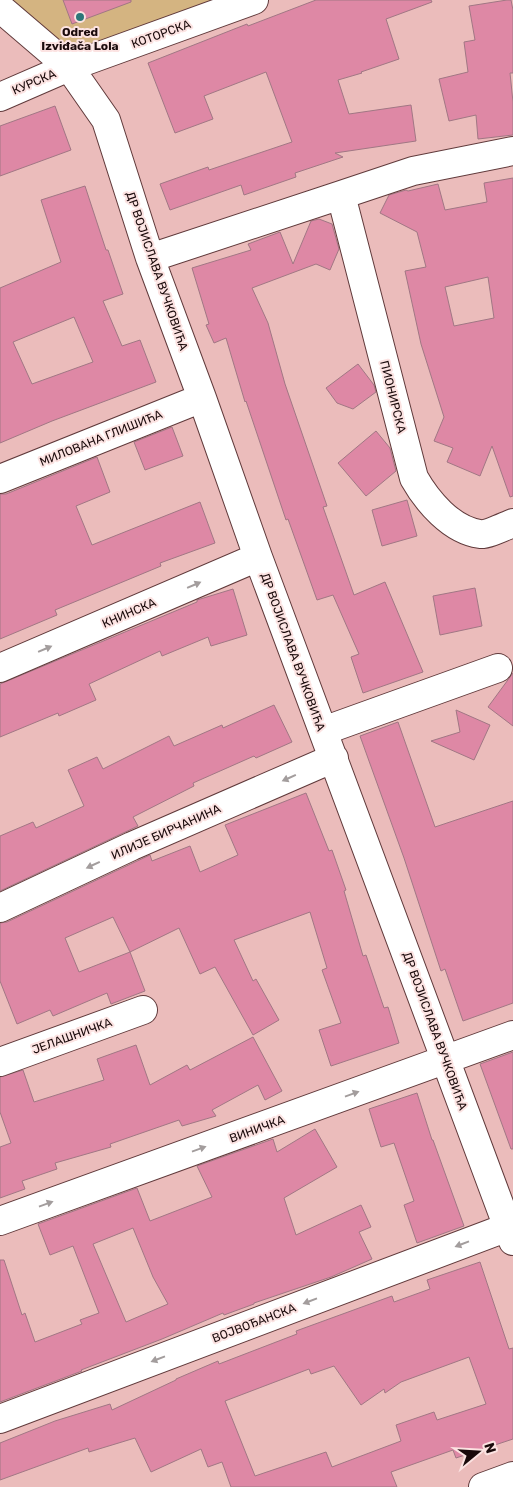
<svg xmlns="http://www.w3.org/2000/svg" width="513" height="1487" font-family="Rubik,sans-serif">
<rect width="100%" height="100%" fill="#ebbcbb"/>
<path fill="#d4b481" d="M4,0H240L76,65Z"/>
<path fill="#de88a5" stroke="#a17784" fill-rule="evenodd" d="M63,0H131V2L72,24Z
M316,0H431L432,2L386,19L399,59L361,72L362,73L338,80L349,114L411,105L416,141L335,153L343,157L295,173L296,177L244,195L241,185L170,210L160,184L208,167L209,170L292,142L266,72L204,96L213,119L175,133L148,63L247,24L248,26Z
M507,0H511L513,10V73H510L513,102V135L478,139L476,115L449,121L439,79L468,72L464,42L475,40L469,6Z
M55,106L71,150L0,176V126Z
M513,178V496L510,497L492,446L480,476L447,462L453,448L434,441L444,417L421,344L405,271L426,267L417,232L380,213L389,195L406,190L408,191L438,184L445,210L487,202L484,183ZM488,277L494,318L454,326L445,287Z
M85,186L106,250H108L123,294L103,301L122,346L140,340L156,382L52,421L0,443V288L61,262L41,200ZM74,317L93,362L32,384L13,342Z
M319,219L332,224L339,249L330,270L316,264L252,288L268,323L285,384L327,506L323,507L354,595L385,582L423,672L363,693L351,657L359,654L333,595L317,600L288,519L286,520L246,401L245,402L226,338L214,343L206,325L209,324L192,268L251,250L248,244L280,232L293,264L311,221Z
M358,364L374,385L376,392L353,409L337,403L326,388Z
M172,427L183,456L145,470L134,442Z
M376,431L390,448L396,471L366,496L338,463Z
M97,457L110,492L76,506L92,545L200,502L215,543L160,563L161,566L55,610L57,615L0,639V494H6Z
M407,500L417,536L382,546L372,510Z
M475,588L482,626L440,635L433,596Z
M233,589L247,635L211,646L208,637L162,656L160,651L89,684L96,700L59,716L58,713L0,737V684L197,602V600Z
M513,673V726L488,707Z
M274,705L292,742L256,758L254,756L193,783L194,786L133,817L138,826L0,891V836L33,822L36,828L84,806L68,770L97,757L103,769L169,736L174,746L222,725L223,728Z
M456,710L490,725L474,760L431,741L460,732Z
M398,722L435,827L513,801V1003L463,1021L445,969L441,971L404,858L360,736Z
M306,793L329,851L332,850L346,890L344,891L363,956L366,955L384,1008L388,1007L399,1043L331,1066L319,1030L341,1023L322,970L327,968L310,912L234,940L253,981L256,979L279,1020L253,1035L215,967L200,974L179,928L130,952L145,991L111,1004L107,993L53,1016L50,1010L17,1024L0,981V923L7,922L150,855L152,861L190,846L200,872L238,855L225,825ZM113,917L130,952L79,972L65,938Z
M253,1037L282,1091L265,1100L258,1085L212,1110L216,1116L182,1126L179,1120L110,1144L111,1147L55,1163L57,1169L22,1181L25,1189L0,1198V1147L11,1143L0,1112V1077L23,1070L34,1102L104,1080L97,1059L136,1045L150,1085L187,1065L190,1070Z
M513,1052V1149H511L480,1064Z
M417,1093L432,1140H433L464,1226L417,1243L404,1205L414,1201L394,1143L381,1147L369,1109Z
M315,1129L337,1167L284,1198L296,1235L361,1205L371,1227L359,1232L372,1259L331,1277L254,1303V1304L224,1315L223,1313L162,1339L81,1370L82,1371L0,1402V1260H4L22,1315L25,1313L35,1342L82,1324L80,1320L99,1313L73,1246L50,1255L38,1224L137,1188L150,1221L212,1197L197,1166L273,1139L277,1152ZM133,1228L153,1277L168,1304L126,1322L93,1244Z
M480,1262L509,1349L513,1348V1439L456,1458L453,1450L391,1472L397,1487H231L222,1462L208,1467L201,1449L151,1472L135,1438L89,1452L88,1448L0,1480V1443L55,1421L110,1404L112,1410L176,1380V1379L218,1361L219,1364L297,1334L296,1331L392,1296L394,1302L430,1289L427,1280ZM469,1357L486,1404L437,1420L434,1412L396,1425L401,1441L332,1467L326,1452L255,1476L225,1401L309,1369L311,1374L334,1366L361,1405L384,1389L385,1393L401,1382Z"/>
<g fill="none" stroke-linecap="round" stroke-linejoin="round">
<defs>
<path id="minor" d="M0,8L69,67L106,120L150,258L202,398L258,557L513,1241
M0,97L69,67L254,0
M513,151L413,171L341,195L414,478C427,501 451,530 480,534C487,535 505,526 513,523
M150,258L341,195
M0,479L202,398
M0,668L258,557
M323,731L498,668
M0,908L132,846L334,758
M0,1062L143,1010
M0,1221L513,1035
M0,1419L508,1227
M483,1487L513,1476"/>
</defs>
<use href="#minor" stroke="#603a3b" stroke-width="30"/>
<use href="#minor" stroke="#fff" stroke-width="28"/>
</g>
<defs><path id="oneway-solid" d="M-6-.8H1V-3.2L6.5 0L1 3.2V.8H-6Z" transform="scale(1.25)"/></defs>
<g fill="#a39d9d">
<use href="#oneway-solid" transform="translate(194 585) rotate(-23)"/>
<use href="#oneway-solid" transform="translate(45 649) rotate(-23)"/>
<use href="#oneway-solid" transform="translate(289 778) rotate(156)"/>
<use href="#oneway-solid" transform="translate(93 865) rotate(155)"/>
<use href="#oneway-solid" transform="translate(352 1094) rotate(-20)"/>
<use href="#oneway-solid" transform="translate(199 1149) rotate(-20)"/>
<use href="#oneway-solid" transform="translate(46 1204) rotate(-20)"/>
<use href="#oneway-solid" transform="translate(462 1244) rotate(159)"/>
<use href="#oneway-solid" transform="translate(310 1301) rotate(159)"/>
<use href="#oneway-solid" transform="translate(158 1359) rotate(159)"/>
</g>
<circle fill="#2d7779" stroke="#fce3e2" stroke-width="2" cx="80" cy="17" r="5"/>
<g text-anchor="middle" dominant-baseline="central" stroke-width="4" stroke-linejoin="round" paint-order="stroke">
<g font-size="12" font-weight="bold" fill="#1a0a0b" stroke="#fce3e2">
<text x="80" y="32">Odred<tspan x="80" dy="14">Izviđača Lola</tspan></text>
</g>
<g font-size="12" fill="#1a0a0b" stroke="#fce3e2">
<text transform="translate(161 34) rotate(-20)">КОТОРСКА</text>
<text transform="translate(34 82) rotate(-23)">КУРСКА</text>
<text transform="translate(157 271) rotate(71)">ДР ВОЈИСЛАВА ВУЧКОВИЋА</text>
<text transform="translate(393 397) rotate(76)">ПИОНИРСКА</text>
<text transform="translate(101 438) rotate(-22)">МИЛОВАНА ГЛИШИЋА</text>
<text transform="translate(129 613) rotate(-23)">КНИНСКА</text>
<text transform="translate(293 652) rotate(70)">ДР ВОЈИСЛАВА ВУЧКОВИЋА</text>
<text transform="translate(166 832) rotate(-24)">ИЛИЈЕ БИРЧАНИНА</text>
<text transform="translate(435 1031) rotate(70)">ДР ВОЈИСЛАВА ВУЧКОВИЋА</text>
<text transform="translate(72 1036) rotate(-20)">ЈЕЛАШНИЧКА</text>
<text transform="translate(257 1129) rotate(-20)">ВИНИЧКА</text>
<text transform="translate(254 1323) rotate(-21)">ВОЈВОЂАНСКА</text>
</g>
</g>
<g transform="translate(478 1452) rotate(72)" stroke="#fce3e2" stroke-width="4" paint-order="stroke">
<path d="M0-4L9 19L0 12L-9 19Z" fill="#1a0a0b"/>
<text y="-8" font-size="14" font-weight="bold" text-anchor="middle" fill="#1a0a0b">N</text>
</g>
</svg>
